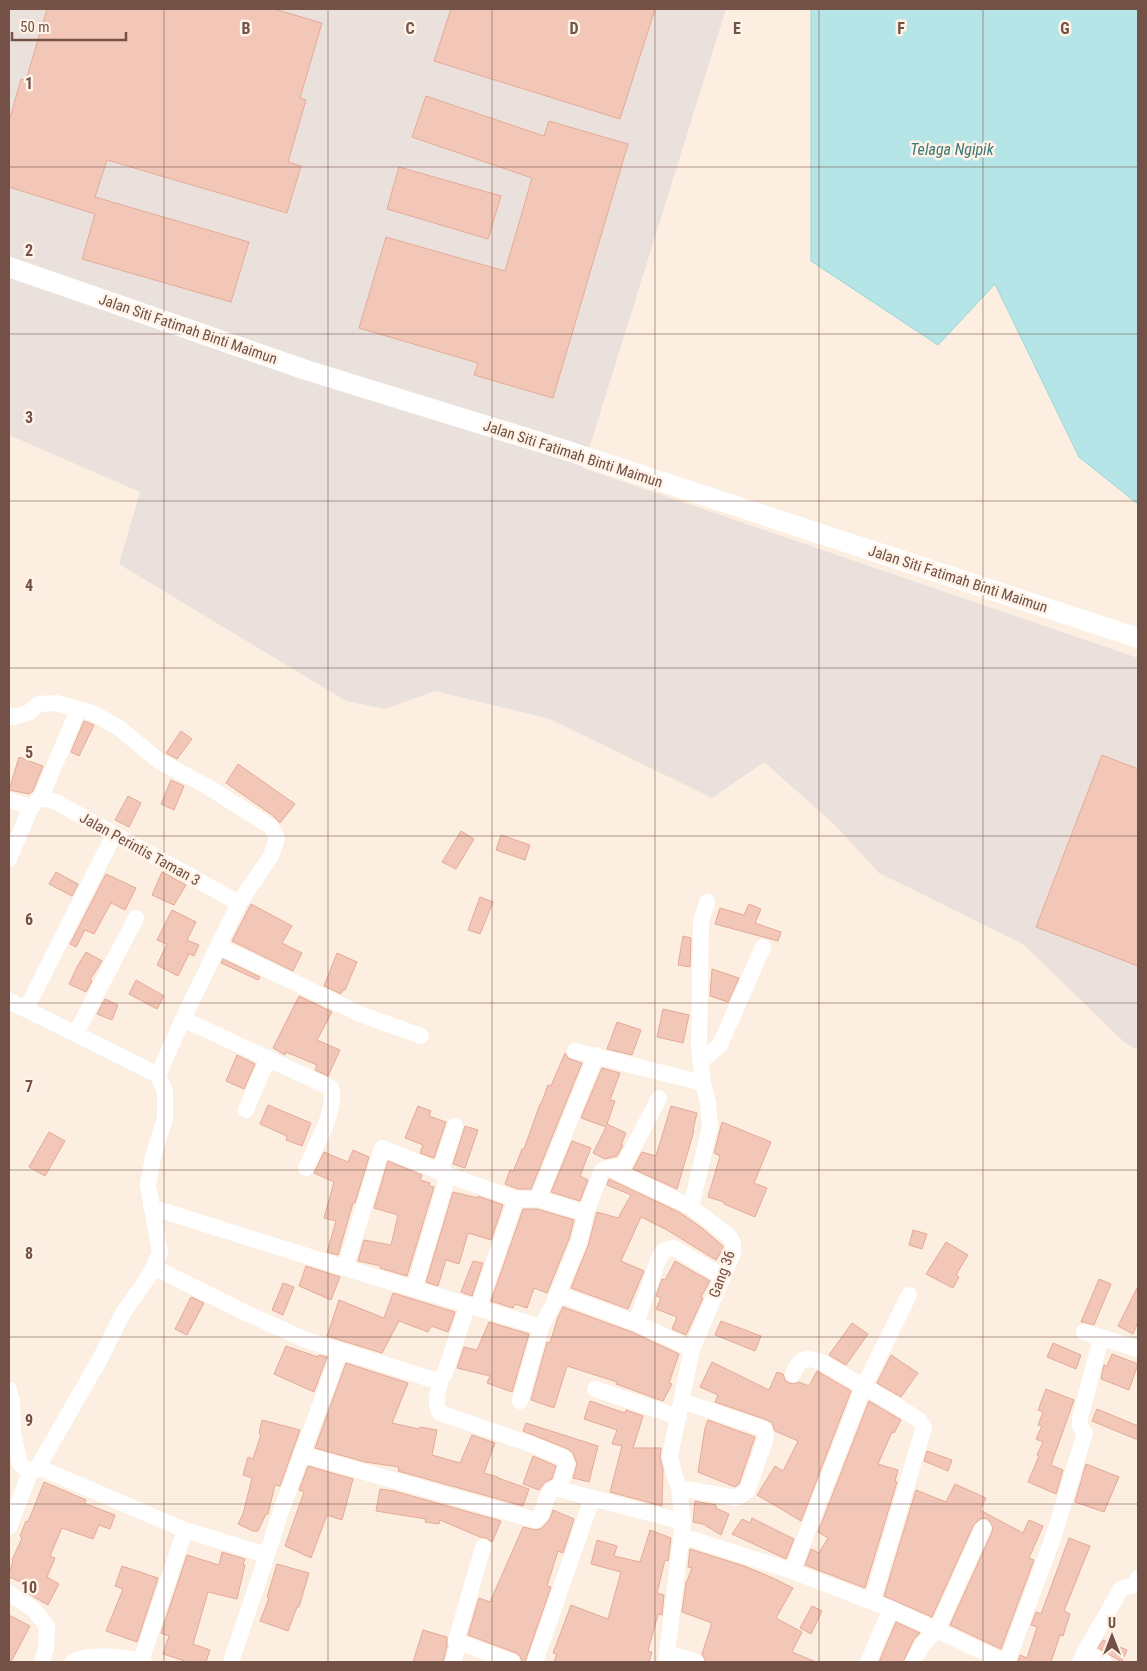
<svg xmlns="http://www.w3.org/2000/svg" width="1147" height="1671" font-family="'Roboto Condensed',sans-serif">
<rect width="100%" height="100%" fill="#fceee0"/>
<path fill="#ebe1dc" d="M9,9H726L583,468L1138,658V1050L1124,1042L1023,944L879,873L834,824L764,762L712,798L550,719L435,691L385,709L346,701L119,564L140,492L9,435Z"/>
<path fill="#b5e5e6" stroke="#9bd7d8" d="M811,9H1138V504L1079,457L995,284L938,345L811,261Z"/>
<path fill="#f2c7b7" stroke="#e5aa97" d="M47,9H274L322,23L300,98L306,100L288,162L301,166L287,213L107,160L95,197L249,242L231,302L82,259L95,214L9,187V122L21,79L26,80Z
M451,9H655L620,119L434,61Z
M426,96L544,136L549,121L628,144L553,398L474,375L478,363L359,328L386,237L505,271L532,178L412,137Z
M399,167L501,196L488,239L387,209Z
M84,721L94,725L79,756L71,752Z
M181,731L192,739L177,759L166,753Z
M1102,755L1138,769V966L1036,927Z
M19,757L43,766L33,791L29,794L9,790Z
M238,764L295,804L280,823L272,815L226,783Z
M171,780L184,786L174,810L161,804Z
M128,796L141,803L129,827L115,820Z
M461,831L474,839L456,869L442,862Z
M501,835L530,845L525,860L496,850Z
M56,872L78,884L72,896L49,884Z
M162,872L186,885L174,905L152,895Z
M106,874L136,888L125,910L111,903L94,934L85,930L76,947L70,944Z
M480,897L493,902L480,934L468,930Z
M251,904L292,926L282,943L302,953L293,971L232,941Z
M749,904L761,909L755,923L781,932L778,941L715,924L720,908L744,915Z
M172,910L196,922L187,940L199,945L194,956L189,954L178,976L157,965L167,944L157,940Z
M683,936L691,938L690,967L678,965Z
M86,952L102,961L90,980L92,981L86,992L69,984L78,965Z
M337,953L357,962L345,990H343L341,994L324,986Z
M223,959L260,977L258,980L221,963Z
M712,969L739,978L728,1002L710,996Z
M136,980L164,996L157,1009L129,994Z
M299,996L332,1012L317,1040L340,1050L328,1076L315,1070L317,1065L286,1052L285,1055L273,1048Z
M105,999L118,1005L112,1020L97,1014Z
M663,1009L689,1015L683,1043L657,1037Z
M617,1022L641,1030L632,1055L607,1049Z
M565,1053L568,1058L582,1063L531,1189H518L505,1184L510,1170L513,1172L522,1149H524L540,1104H541L548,1085L551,1086Z
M237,1055L255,1064L244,1089L226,1081Z
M602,1068L620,1073L610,1100L615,1101L607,1124L626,1133L621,1145H623L617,1156L605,1159L593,1153L606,1127L581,1118Z
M268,1105L311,1123L302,1146L286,1140L287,1136L260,1124Z
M418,1106L431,1111L429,1116L446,1122L434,1158L420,1153L423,1145L405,1138Z
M671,1106L697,1113L693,1130L694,1131L677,1189L633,1169L642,1152L656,1156Z
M722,1122L771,1142L754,1183L767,1188L755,1217L724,1204V1202L708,1197L720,1156L714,1153Z
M465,1126L478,1130L465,1168L453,1164Z
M49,1132L65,1141L45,1176L29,1167Z
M572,1141L591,1148L580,1176L588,1180L580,1201L551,1192Z
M353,1150L369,1157L355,1203H353L338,1255L327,1252L336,1221L324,1218L334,1182L314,1173L324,1152L348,1162Z
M388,1161L422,1175L420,1180L430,1183L429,1186L434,1187L407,1276L380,1268L381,1266L358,1261L364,1240L391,1245L398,1215L374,1208Z
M609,1179L679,1212L702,1228L723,1246V1249L716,1260L667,1230L641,1217L621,1261L644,1271L628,1309L571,1288L588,1246L597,1212L618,1218L631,1195L607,1185Z
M453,1192L478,1198V1196L503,1205L491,1240L468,1233L459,1264L446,1260L438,1286L426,1282Z
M523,1209H537L574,1220L569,1239L547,1293L534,1288L527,1308L515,1304L513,1308L491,1301Z
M913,1230L927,1234L922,1249L909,1245Z
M946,1242L968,1255L956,1275L959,1277L953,1288L926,1274Z
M473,1261L483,1263L472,1296L461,1292Z
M675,1261L710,1281L701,1297L703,1298L686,1335L672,1329L677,1317L656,1309L661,1298L656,1296L662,1279L665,1280Z
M306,1266L340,1277L331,1300L299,1286Z
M1099,1279L1111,1284L1094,1325L1083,1322H1081Z
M283,1283L294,1287L283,1315L272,1310Z
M1138,1286V1322L1133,1334L1118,1326Z
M393,1293L455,1312L448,1332L431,1326L428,1332L399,1321L382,1353L327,1336L339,1300L384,1318Z
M191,1297L204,1303L187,1335L175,1329Z
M563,1307L632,1332L679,1354L669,1383L672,1384L663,1401L616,1384L617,1382L567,1366L554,1408L531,1400L547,1342L550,1343L558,1317Z
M721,1321L761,1336L755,1351L715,1335Z
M489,1322L529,1334L512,1392L487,1383L490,1376L457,1368L464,1347L477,1350Z
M852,1323L868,1334L846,1365L829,1355Z
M1053,1343L1081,1355L1076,1369L1047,1357Z
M286,1346L318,1357L319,1355L327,1357L314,1392L274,1374Z
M1112,1354L1138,1364L1129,1390L1101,1379L1104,1365L1107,1366Z
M891,1355L918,1373L901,1397L877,1383Z
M712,1362L769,1390L777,1372L783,1374L785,1380L789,1383L794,1384L799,1382L809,1386L817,1371L851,1391L801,1521L764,1499L757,1495L775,1466L783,1471L798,1441L775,1431L772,1423L767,1420L715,1402L718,1395L700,1387Z
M346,1363L408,1383L392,1423L419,1429L420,1427L437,1430L432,1455L460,1463L472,1435L495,1443L484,1473L498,1477V1478L529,1489L523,1506L398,1471L399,1467L365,1462L315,1448Z
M1046,1389L1074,1400L1051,1465L1063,1470L1056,1494L1028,1482L1039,1456L1037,1455L1043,1442L1036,1439L1042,1426L1038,1425L1043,1412L1038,1410Z
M590,1401L625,1413L626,1410L643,1416L633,1448H661L660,1458L663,1469L662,1506L610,1492L622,1446L612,1444L617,1430L584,1419Z
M869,1401L901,1420L894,1433L892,1432L878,1464L898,1470L895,1481L897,1482L865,1588L805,1565L811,1549L819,1553L828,1538L818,1532Z
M1097,1409L1138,1426V1440L1092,1421Z
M262,1420L300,1430L280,1486L275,1485L268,1514H266L258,1531H253L238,1524L243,1514L252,1478L243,1475L248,1457L253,1459L261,1434L259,1433Z
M708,1420L755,1437L739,1484L735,1487L698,1472L705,1428Z
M526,1423L598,1446L589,1482L573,1478L577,1464L573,1453L568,1449L523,1431Z
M927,1451L952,1460L948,1471L924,1461Z
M533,1456L556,1466L552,1479L545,1482L539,1490L523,1484Z
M1086,1464L1119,1477L1104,1512L1075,1502Z
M308,1466L353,1479L342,1520L327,1515L311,1558L285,1546L304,1492L299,1490Z
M44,1482L86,1500L84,1503L115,1515L110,1529L99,1525L93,1539L62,1528L50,1556L55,1558L47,1577L59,1584L48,1605L27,1593L30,1586L9,1577V1573L13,1561L12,1560L22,1538L20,1536L26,1521L28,1522Z
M955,1484L986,1498L980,1510L1023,1533L1029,1520L1043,1526L1029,1558L1034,1560L1001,1649L950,1625L992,1532L993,1527L988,1519L982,1518L974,1524L932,1617L884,1596L916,1490L946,1502Z
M380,1489L394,1491L501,1521L492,1542L486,1538L480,1537L440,1520L439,1524L425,1522L426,1519L376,1511Z
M695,1501L716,1505V1508L729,1514L721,1535L703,1524L693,1522Z
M553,1510L574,1519L563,1553L558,1551L547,1586L551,1587L525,1662H522L520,1656L516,1653L468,1635L479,1598L490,1602L523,1527L536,1530L542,1528L550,1519Z
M752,1518L794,1539L786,1559L732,1534L742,1519L750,1523Z
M650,1530L671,1538L668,1561L665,1560L657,1593L664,1595L662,1615L658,1614L648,1651L652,1652L649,1662H554L557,1654L553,1653L571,1605L608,1619L621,1572L591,1564L597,1540L617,1546L614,1556L640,1562Z
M1069,1538L1090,1546L1064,1611L1070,1614L1063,1636L1060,1635L1051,1662H1018L1020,1655L1027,1658L1037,1627L1031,1625L1036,1612L1041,1614Z
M690,1549L744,1566L773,1578L793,1588L776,1618L802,1632L792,1652L816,1662H706L702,1654L712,1623L682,1612L686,1583L692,1568L688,1567Z
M222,1552L245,1559L243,1565H245L237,1599L208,1592L193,1644L210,1650L206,1662H188L163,1654L169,1636L161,1633L187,1555L219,1565Z
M277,1564L309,1573L299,1607H297L288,1631L260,1621L269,1598L267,1597Z
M122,1566L158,1578L137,1642L106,1631L123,1589L115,1586Z
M812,1606L822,1611L811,1634L800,1628Z
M9,1615L30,1626L11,1662H9Z
M896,1622L920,1633L914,1639L903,1662H879Z
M423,1630L447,1637V1646L443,1662H413Z
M1103,1640L1127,1650L1122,1662L1098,1648Z"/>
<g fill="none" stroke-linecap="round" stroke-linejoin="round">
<path stroke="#fff" stroke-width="16" d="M9,715L13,717L28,713L39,704L56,703L92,713L118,727L159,761L210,788L271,827L277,838L271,856L239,903L183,1019L158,1075
M41,797L56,802L239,903
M9,800L31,807L41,797L78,710
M9,859L31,807
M218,946L360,1014L421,1036
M9,1001L158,1075L165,1091V1118L153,1157L148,1185L160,1253L149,1276L123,1313L100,1359L38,1467
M26,1009L114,835
M183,1019L331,1088C338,1108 314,1149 306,1168
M76,1033L136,918
M575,1051L703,1083
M701,1061L720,1045L763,947
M246,1110L268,1058
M611,1169L691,1207
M440,1172L455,1126
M538,1199L596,1055
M151,1207L345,1268L541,1327L553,1305L579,1242L586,1213L601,1172L605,1169L624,1165L659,1098
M153,1267L246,1313L306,1340L431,1379L436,1380L444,1375L468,1305
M345,1268L382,1148L448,1175L516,1199H538L586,1213
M414,1289L448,1175
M558,1294L636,1323L692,1349
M478,1308L516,1199
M636,1323L659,1258L664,1250L674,1248L723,1277
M1084,1332L1138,1349
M793,1374C801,1357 804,1357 821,1362L894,1404L919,1420L924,1427L872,1601
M441,1378C439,1389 433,1404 440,1413L530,1444L564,1458L567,1464L559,1488
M595,1389L679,1417
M9,1390L12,1401L13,1433L20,1464L30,1473
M520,1401L541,1327
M301,1454L535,1520C547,1514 543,1493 555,1488L683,1522
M679,1488L736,1498L747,1491L766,1438L764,1429L682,1401
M9,1527L30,1473L38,1467L185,1530L267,1555L281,1511L340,1351
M682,1536L792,1571L891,1609L1005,1662
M483,1547L456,1641L512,1662
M792,1571L864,1386L909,1295
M9,1593L34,1610L47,1626L46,1649L42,1662
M667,1653L696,1662
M1084,1653L1121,1589C1128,1585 1136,1588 1138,1578
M141,1661L185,1530
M73,1662C92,1653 124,1656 144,1662
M231,1662L267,1555
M453,1662L459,1642
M535,1662L592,1499
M666,1662L683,1522L679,1488L674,1474L670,1456L692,1349L733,1253V1243L729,1236L691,1207L710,1127L708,1103L703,1083L699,1046L701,922L707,902
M868,1662L891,1609
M913,1662L923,1644L937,1630L983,1528
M1007,1662L1054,1535L1085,1433L1080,1426V1418L1101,1338
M1080,1662L1084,1653L1104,1662"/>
<path stroke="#fff" stroke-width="20" d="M9,267L306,370L562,449L1138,638"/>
</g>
<path fill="none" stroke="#735147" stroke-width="1" stroke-opacity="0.55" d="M164,9V1662M328,9V1662M492,9V1662M655,9V1662M819,9V1662M983,9V1662M9,167H1138M9,334H1138M9,501H1138M9,668H1138M9,836H1138M9,1003H1138M9,1170H1138M9,1337H1138M9,1504H1138"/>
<g text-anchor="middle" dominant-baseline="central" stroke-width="5" stroke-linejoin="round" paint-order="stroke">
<g font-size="15" fill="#735147" stroke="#fff2e6">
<text transform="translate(188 329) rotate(19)">Jalan Siti Fatimah Binti Maimun</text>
<text transform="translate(573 454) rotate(18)">Jalan Siti Fatimah Binti Maimun</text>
<text transform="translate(958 579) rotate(18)">Jalan Siti Fatimah Binti Maimun</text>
<text transform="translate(140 849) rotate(29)">Jalan Perintis Taman 3</text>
<text transform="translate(722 1274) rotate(-70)">Gang 36</text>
</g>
<g font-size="16" font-style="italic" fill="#3b7879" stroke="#fff2e6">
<text x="952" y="149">Telaga Ngipik</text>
</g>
</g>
<g font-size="16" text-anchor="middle" font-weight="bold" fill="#735147" stroke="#fff2e6" stroke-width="5" stroke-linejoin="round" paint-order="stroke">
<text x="246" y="34">B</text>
<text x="410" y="34">C</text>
<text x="574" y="34">D</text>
<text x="737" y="34">E</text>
<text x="901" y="34">F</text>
<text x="1065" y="34">G</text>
<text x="29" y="89">1</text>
<text x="29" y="256">2</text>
<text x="29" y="423">3</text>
<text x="29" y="591">4</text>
<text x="29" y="758">5</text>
<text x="29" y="925">6</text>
<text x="29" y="1092">7</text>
<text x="29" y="1259">8</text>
<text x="29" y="1426">9</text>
<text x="29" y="1593">10</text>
</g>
<rect width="1147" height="1671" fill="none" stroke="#735147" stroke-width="20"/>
<g transform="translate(1112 1636)" stroke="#fff2e6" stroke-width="4" paint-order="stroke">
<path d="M0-4L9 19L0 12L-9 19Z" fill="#735147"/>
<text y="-8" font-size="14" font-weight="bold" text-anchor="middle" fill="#735147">U</text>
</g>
<path d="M12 32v8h114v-8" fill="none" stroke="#735147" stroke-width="2.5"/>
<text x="20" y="32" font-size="15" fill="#735147" stroke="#fff2e6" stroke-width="4" paint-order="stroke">50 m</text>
</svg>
